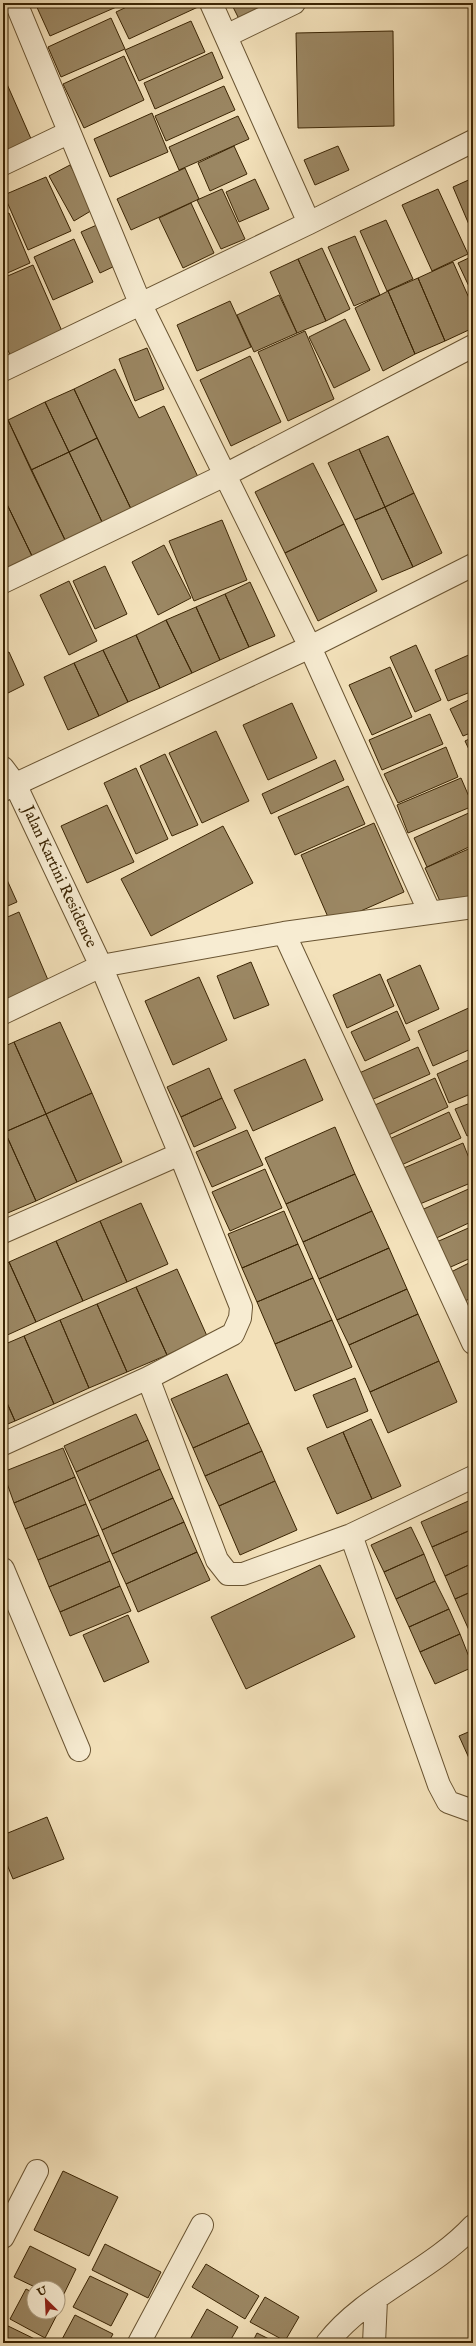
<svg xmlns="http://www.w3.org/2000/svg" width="476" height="2346" font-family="'IM FELL English',serif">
<rect width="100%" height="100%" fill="#f3e1ba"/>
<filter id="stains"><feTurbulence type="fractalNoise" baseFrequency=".005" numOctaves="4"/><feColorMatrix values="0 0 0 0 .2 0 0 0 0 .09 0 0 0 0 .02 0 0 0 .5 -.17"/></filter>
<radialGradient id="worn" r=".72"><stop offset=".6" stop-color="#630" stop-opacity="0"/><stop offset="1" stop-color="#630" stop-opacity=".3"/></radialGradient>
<path fill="#9b8763" stroke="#3b2504" d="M35,3H121V5L50,36Z
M135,3H197L198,7L129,39L116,12Z
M231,3H276L239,19Z
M111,18L125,49L61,77L48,47Z
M191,21L205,52L139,81L125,50Z
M393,31L394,126L298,128L296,33Z
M212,52L223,78L155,109L144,83Z
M124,56L144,100L84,128L63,84Z
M3,75L32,141L3,154Z
M224,86L235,110L166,141L155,116Z
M152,113L168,152L110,177L94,139Z
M238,116L249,139L179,170L169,147Z
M234,146L247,174L210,191L198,163Z
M338,146L349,170L315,185L304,160Z
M70,165L94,209L74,221L49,176Z
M185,168L199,199L131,230L117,199Z
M46,177L71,231L28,250L4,195Z
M473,178V234L453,187Z
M255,179L269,209L239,222L226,192Z
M222,189L245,239L221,249L197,200Z
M438,189L468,254L432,271L402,205Z
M191,203L214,253L183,268L159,218Z
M9,213L30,263L3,275V215Z
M386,220L413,279L387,291L360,231Z
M99,224L117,265L100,273L81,232Z
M355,236L380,295L354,306L328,247Z
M74,239L93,282L53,300L34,257Z
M322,248L350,309L326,321L298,259Z
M473,256V295L458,263Z
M298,259L326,321L297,333L270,272Z
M453,262L473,307V328L445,341L418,278Z
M33,265L65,338L13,361L3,340V278Z
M418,278L445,341L415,354L388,291Z
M388,291L415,354L383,371L355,308Z
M279,295L297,333L254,352L237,315Z
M230,301L251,347L197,371L177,325Z
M345,319L370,370L334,388L309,337Z
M305,331L334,399L288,421L258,352Z
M3,345L12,365L3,368Z
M147,348L164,389L135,401L119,359Z
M250,356L281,422L231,446L200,380Z
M115,369L139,418L164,406L199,479L132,511L74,389Z
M74,389L97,438L69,452L45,402Z
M45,402L69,452L31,470L8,420Z
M8,420L66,542L33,558L3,496V422Z
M388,436L414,493L385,507L359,449Z
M97,438L132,511L103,524L69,452Z
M359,449L385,507L355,520L328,463Z
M69,452L103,524L66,542L31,470Z
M313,463L344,524L285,553L255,492Z
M414,493L442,553L413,567L385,507Z
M3,496L33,558L3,572Z
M385,507L413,567L382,580L355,520Z
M222,520L247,580L194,601L169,541Z
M344,524L377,591L318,621L285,553Z
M164,545L191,598L158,615L132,562Z
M105,566L127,614L95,629L73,581Z
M69,581L97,641L69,655L40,595Z
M250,582L275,636L249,647L225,594Z
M225,594L249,647L220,660L196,607Z
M196,607L220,660L192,673L166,620Z
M166,620L192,673L160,688L136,635Z
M136,635L160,688L128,702L103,650Z
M416,645L441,700L415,712L390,657Z
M103,650L128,702L99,716L74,663Z
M9,652L24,685L4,695L3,654Z
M473,653V691L448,701L435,670Z
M74,663L99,716L68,730L44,677Z
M390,667L412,717L372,735L349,685Z
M473,698V732L463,736L450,709Z
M292,703L317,758L268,780L243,725Z
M430,714L443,744L382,770L369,740Z
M216,731L249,801L202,823L169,753Z
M473,737V758L465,741Z
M446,747L458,777L398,803L384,774Z
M165,754L198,825L172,836L140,766Z
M335,760L344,780L271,814L262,794Z
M136,768L168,839L136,854L104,783Z
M473,773V784L469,775Z
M461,778L473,806L408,833L397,805Z
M348,786L365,824L295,855L278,817Z
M107,805L134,862L87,883L61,826Z
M473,811V845L427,867L414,838Z
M374,823L404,892L331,924L301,855Z
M223,826L253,883L151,936L121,879Z
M473,847V897L444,910L425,868Z
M3,871L17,902L3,908Z
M19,912L51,987L3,1007V919Z
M251,962L269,1005L234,1019L217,976Z
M420,965L439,1009L406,1024L387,980Z
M380,974L394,1006L347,1028L333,995Z
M199,977L227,1040L173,1065L145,1001Z
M473,1006V1048L433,1066L418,1031Z
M397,1011L410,1040L365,1061L351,1032Z
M60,1022L92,1093L46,1114L14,1042Z
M14,1042L46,1114L5,1132L3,1126V1047Z
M418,1047L430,1074L369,1101L357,1074Z
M473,1058V1093L449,1103L437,1074Z
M305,1059L323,1100L253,1131L234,1090Z
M209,1068L222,1098L181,1117L167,1087Z
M435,1078L448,1107L380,1139L366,1109Z
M92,1093L122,1162L77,1182L46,1114Z
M222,1098L236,1128L194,1147L181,1117Z
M473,1102V1134L467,1136L455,1109Z
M449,1112L461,1138L397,1167L385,1141Z
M46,1114L77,1182L36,1201L5,1132Z
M335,1127L355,1174L286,1204L265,1158Z
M247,1130L263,1165L212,1187L196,1152Z
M5,1132L36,1201L3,1215V1133Z
M463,1143L473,1168V1182L415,1206L399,1170Z
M265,1169L282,1208L230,1231L212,1192Z
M355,1174L372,1211L303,1242L286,1204Z
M473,1187V1221L430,1241L417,1212Z
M141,1203L168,1264L127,1282L100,1221Z
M284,1211L298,1244L242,1268L228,1234Z
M372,1211L389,1248L319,1279L303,1242Z
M100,1221L127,1282L83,1301L56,1241Z
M473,1226V1257L444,1270L432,1244Z
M56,1241L83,1301L36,1322L9,1262Z
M298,1244L313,1278L257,1302L242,1268Z
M389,1248L407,1289L337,1320L319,1279Z
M473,1261V1297L461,1303L447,1274Z
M9,1262L36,1322L3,1337V1265Z
M177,1269L207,1336L167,1355L136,1287Z
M313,1278L332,1320L275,1344L257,1302Z
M136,1287L167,1355L127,1372L97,1304Z
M407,1289L418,1314L349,1345L337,1320Z
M473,1302V1338L459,1308Z
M97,1304L127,1372L89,1388L60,1320Z
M418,1314L439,1361L370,1392L349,1345Z
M60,1320L89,1388L54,1404L24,1336Z
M332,1320L352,1367L295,1391L275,1344Z
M24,1336L54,1404L15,1421L3,1394V1345Z
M439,1361L457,1402L388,1433L370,1392Z
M227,1374L249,1423L193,1448L171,1399Z
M355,1378L368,1411L327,1428L313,1395Z
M3,1394L15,1421L3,1426Z
M136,1414L148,1440L76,1472L64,1446Z
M371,1419L401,1486L372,1499L343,1432Z
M249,1423L262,1451L205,1476L193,1448Z
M343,1432L372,1499L337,1514L307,1448Z
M148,1440L160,1469L89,1501L76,1472Z
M63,1448L75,1477L14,1503L3,1472Z
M262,1451L275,1481L219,1506L205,1476Z
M160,1469L173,1498L102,1530L89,1501Z
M75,1477L86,1504L25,1529L14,1503Z
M275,1481L297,1530L240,1555L219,1506Z
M173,1498L184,1522L112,1554L102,1530Z
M473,1499V1529L432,1547L421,1522Z
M86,1504L99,1535L38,1560L25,1529Z
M184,1522L197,1552L126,1584L112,1554Z
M411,1527L424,1554L384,1572L371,1545Z
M473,1529V1563L445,1576L432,1547Z
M99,1535L110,1561L49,1587L38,1560Z
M197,1552L210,1580L138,1612L126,1584Z
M424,1554L435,1581L396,1599L384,1572Z
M110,1561L120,1586L60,1612L49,1587Z
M473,1563V1591L455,1599L445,1576Z
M320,1565L355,1637L246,1689L211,1617Z
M435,1581L449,1609L409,1627L396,1599Z
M120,1586L131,1611L70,1636L60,1612Z
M473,1591V1626L468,1628L455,1599Z
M449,1609L460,1634L420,1652L409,1627Z
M128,1615L149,1662L104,1682L83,1635Z
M473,1626V1638L468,1628Z
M460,1634L473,1667L435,1684L420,1652Z
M473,1730V1767L459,1736Z
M47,1817L64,1859L13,1879L3,1855V1835Z
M63,2171L118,2197L89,2256L34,2230Z
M105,2244L161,2272L148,2298L92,2270Z
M30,2246L76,2269L61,2300L58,2298V2288H37L14,2277Z
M206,2264L259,2296L245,2319L192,2287Z
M90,2276L128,2294L111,2326L73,2307Z
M26,2289L34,2293V2312H58V2305L61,2307L45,2338L10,2319Z
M265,2297L299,2317L285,2341L250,2322Z
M207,2309L238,2327L229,2343H188Z
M75,2315L113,2334L108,2343H60Z
M6,2325L43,2343H3V2332Z
M473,2332V2343H468Z
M257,2333L277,2343H252Z"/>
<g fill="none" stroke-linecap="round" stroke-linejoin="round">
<defs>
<path id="minor" d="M16,3L140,303L310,647L430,913
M211,3L309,223
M226,36L294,3
M3,164L68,133
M3,370L309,223L473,141
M3,582L225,475L473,346
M3,768L15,784L101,966L180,1154L241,1307L240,1318L233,1334L148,1378L3,1444
M3,790L310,647L473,565
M284,933L473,1343
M3,1013L101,966L284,933L473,907
M3,1232L180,1154
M148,1378L217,1560L228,1574H243L351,1535L473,1477
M351,1535L439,1785L448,1802L473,1811
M3,1569L79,1750
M3,2237L37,2171
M139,2343L202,2225
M327,2343C365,2294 430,2272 473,2226
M374,2343L376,2300"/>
</defs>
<use href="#minor" stroke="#695432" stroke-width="24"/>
<use href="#minor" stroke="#f7ecd2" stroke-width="22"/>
</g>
<g text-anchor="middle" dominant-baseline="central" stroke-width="4" stroke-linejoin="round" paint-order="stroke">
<g font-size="16" fill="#3b2504" stroke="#f7ecd2">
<text transform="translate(59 877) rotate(65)">Jalan Kartini Residence</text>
</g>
</g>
<rect width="476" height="2346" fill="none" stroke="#f3e1ba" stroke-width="16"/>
<rect x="4" y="4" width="468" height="2338" fill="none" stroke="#3b2504" stroke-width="2"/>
<rect x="8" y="8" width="460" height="2330" fill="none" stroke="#3b2504"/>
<g transform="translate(46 2300) rotate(336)"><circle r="19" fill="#f7ecd2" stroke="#ac9c80"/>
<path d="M0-3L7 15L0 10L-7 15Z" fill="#8f2418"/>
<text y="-6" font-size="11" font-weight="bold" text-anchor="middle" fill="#3b2504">U</text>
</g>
<rect width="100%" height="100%" filter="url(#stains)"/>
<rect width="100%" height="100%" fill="url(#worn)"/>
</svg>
